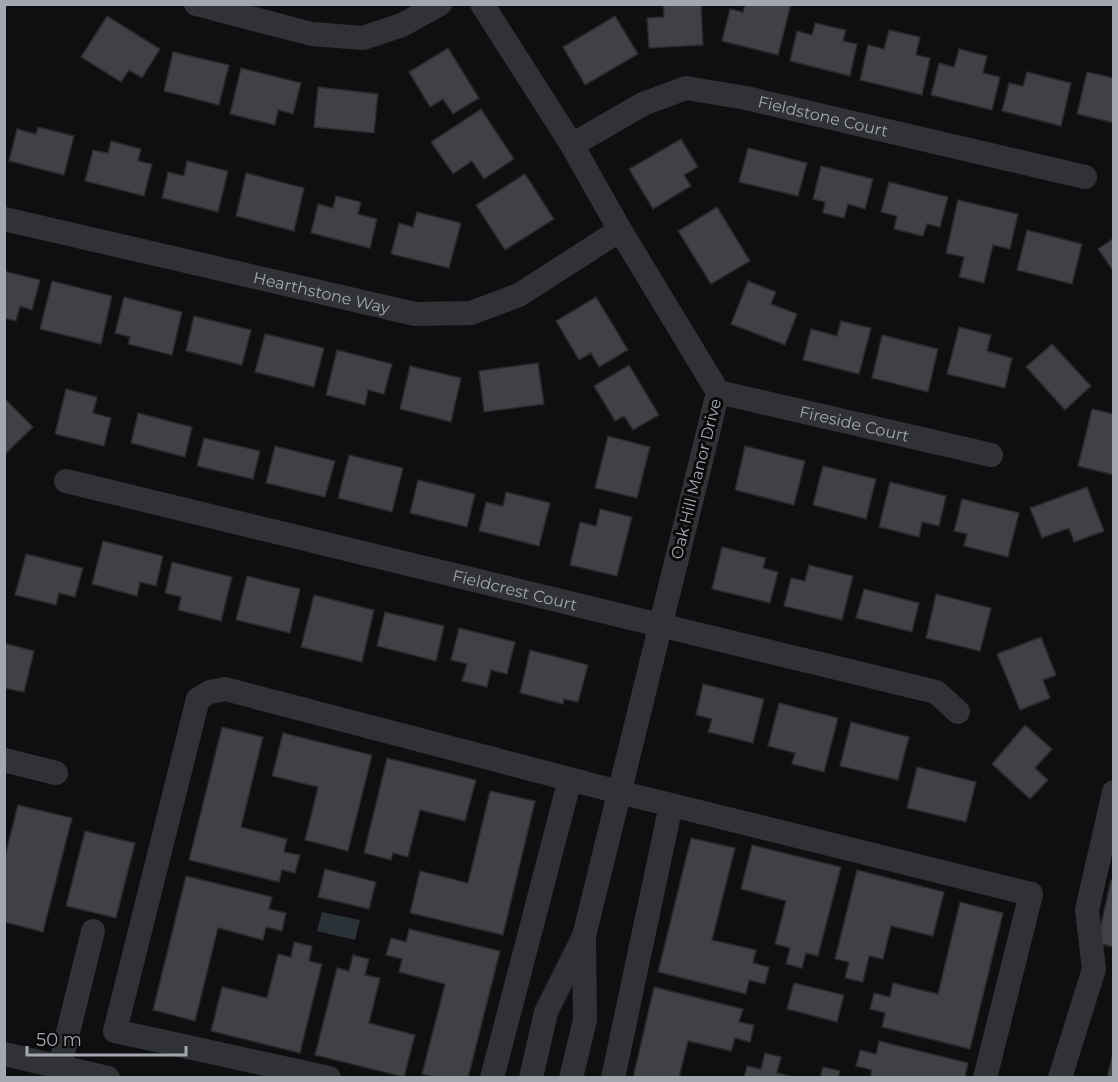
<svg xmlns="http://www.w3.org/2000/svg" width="1118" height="1082" font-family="Montserrat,sans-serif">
<rect width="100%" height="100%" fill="#0f0f11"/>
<path fill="#2a3238" d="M322,912L360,920L355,940L317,931Z"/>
<path fill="#404145" stroke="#292a2c" stroke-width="1.5" d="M663,4H701L703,45L649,48L647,18L664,17Z
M745,4H791L778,55L722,41L730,9L743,12Z
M107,16L160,49L142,78L129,70L121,82L81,57Z
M615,16L638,54L585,85L563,47Z
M815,23L846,30L843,41L857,44L850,76L790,61L797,31L812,35Z
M889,30L920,37L916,55L930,58L922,95L860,80L868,45L884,49Z
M448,48L479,98L453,114L443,99L430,107L409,72Z
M959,49L987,56L983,73L1000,77L992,110L931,95L939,63L954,67Z
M173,52L229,65L219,105L164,91Z
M241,68L301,83L293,114L278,110L275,125L230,114Z
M1027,72L1071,83L1061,126L1002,111L1009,83L1023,86Z
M1087,72L1114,78V123L1077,114Z
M318,87L378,94L374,133L314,127Z
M481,109L514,159L484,179L472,161L453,174L431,142Z
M38,127L74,136L64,175L9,161L17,129L36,134Z
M681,139L698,167L684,175L691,186L653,209L629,169Z
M111,141L141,149L138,161L152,164L144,196L85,181L93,150L108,153Z
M748,148L807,163L798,196L739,182Z
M187,161L228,171L218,212L162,198L168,172L184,176Z
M821,166L873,179L865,209L848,204L844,218L823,213L825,202L813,199Z
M246,173L304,188L294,231L236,216Z
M525,174L554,219L505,250L476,205Z
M889,182L948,197L940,227L927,224L923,236L894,229L897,216L881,212Z
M336,196L361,202L358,214L377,219L370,248L311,233L318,204L333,208Z
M958,200L1018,214L1010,249L993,245L984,283L959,277L964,257L946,253Z
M717,207L750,261L711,284L678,231Z
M417,212L461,223L449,268L391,254L399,223L413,227Z
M1027,230L1082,244L1072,284L1017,270Z
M1114,238V272L1098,249Z
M4,271L40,280L32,310L20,306L16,321L4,318Z
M52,281L112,296L101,344L40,329Z
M748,281L776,292L771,304L797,314L785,345L731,324Z
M124,297L182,312L172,355L128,344L130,337L115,333Z
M596,297L628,350L599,367L591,353L579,360L556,321Z
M194,316L251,330L242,365L186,351Z
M841,321L871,328L859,374L803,360L811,329L837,336Z
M959,327L991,335L987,351L1012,358L1005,388L947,374Z
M265,334L324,348L314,387L255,372Z
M882,335L938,349L928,392L872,378Z
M1052,344L1091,386L1065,410L1026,367Z
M337,350L392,364L384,394L368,390L365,405L326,395Z
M538,363L544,404L484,412L479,371Z
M629,365L659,415L633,430L624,416L615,421L594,386Z
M410,366L461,378L451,422L400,409Z
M66,389L97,397L93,413L111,418L104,446L55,434Z
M6,400L33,427L4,455V401Z
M1092,409L1114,414V475L1078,466Z
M138,413L192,427L185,457L131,443Z
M608,436L650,447L637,498L595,488Z
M204,438L260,451L253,479L197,466Z
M275,446L335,461L325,497L266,483Z
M745,446L805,461L794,505L735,490Z
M349,455L403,468L392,512L338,498Z
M823,466L876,479L866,519L813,505Z
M418,480L475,494L467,527L410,513Z
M890,482L946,496L939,526L922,522L919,537L879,527Z
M1087,487L1104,531L1074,542L1069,528L1042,538L1030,508Z
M506,492L550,503L539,546L479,531L486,502L503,506Z
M962,499L1019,513L1008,557L964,546L967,534L954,531Z
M600,509L632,517L617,576L570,565L580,522L596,526Z
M103,541L163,556L156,586L140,582L137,596L92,584Z
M722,547L766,558L763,568L778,572L770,603L712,589Z
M26,554L83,568L75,597L59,593L56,605L15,595Z
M172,562L232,577L221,621L178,610L181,597L165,593Z
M809,565L853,576L842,620L784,606L791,578L805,581Z
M247,576L300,589L290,633L236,620Z
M864,589L919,603L912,632L856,618Z
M936,594L991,608L980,651L926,638Z
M314,595L374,610L362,662L301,647Z
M385,612L444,626L436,661L377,646Z
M459,628L515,642L507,674L491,670L487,687L462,681L467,664L451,660Z
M1041,637L1056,675L1043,680L1050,698L1020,710L997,654Z
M4,643L34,651L24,692L4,688Z
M530,650L588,665L578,702L564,699L563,704L520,693Z
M703,684L764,699L753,743L708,732L712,719L696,715Z
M779,703L838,718L824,772L792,764L795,753L768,746Z
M851,722L909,737L898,780L840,766Z
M1025,725L1052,749L1035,768L1048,780L1030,799L992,764Z
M222,727L263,737L241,827L287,839L284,852L300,855L295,873L282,870L279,882L189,860Z
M283,733L372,755L348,851L305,840L318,787L272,776Z
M387,758L476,780L465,821L420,810L408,857L393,853L391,860L364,853Z
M917,767L976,782L966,822L907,808Z
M490,791L535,801L503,935L410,913L420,871L468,883Z
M18,805L72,818L43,932L4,922V860Z
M85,831L135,843L116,918L66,906Z
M691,838L735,848L712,940L756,950L753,963L769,967L765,984L749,980L746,994L658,972Z
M752,845L841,867L818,956L806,953L802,968L786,964L790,948L775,944L786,901L741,889Z
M325,869L376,882L369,909L318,897Z
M857,870L944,892L933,936L891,926L883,959L869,956L863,982L845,978L849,962L835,959Z
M186,876L272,897L269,909L286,913L282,931L266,927L263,940L218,928L195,1021L153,1010Z
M1111,880L1114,881V947L1097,943Z
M960,902L1003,913L970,1049L882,1027L885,1013L870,1009L874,993L890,997L893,983L938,994Z
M409,929L500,951L468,1078H437L422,1074L445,984L399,972L402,959L386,955L391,938L406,942Z
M294,942L312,946L309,961L322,964L300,1053L211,1031L222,987L267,998L278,954L291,957Z
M353,955L369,959L365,975L380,978L369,1023L415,1035L404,1077L315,1055L337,968L349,971Z
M794,983L844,995L837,1022L787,1009Z
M654,987L743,1009L739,1022L754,1025L750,1042L735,1038L731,1051L688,1041L679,1078H633Z
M879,1041L968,1063L965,1078H870L872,1070L856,1066L860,1050L876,1054Z
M1114,1048V1078H1107Z
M765,1053L781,1057L777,1073L789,1076V1078H744L747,1066L761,1069Z
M823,1067L840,1071L838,1078H820Z"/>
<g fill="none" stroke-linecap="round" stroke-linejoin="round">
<g stroke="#313235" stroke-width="24">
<path d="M196,4L312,34L363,38L402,25L440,4"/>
<path d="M482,4L572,145L620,230L718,392L584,936L546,1012L531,1078"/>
<path id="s1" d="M572,145L643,104L686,88L746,98L1085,177"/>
<path id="s2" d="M4,219L415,314L471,313L519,295L620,230"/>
<path id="s3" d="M718,392L991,455"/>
<path id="s4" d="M66,481L936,692L958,712"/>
<path d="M4,760L56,773"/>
<path d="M4,1054L108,1078"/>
<path d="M60,1065L93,931"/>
<path d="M329,1078L115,1031L198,699L210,692L225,689L619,792L1031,894L985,1078"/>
<path d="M492,1078L570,779"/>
<path d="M571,1078L585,1020L584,942"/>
<path d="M613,1078L671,805"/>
<path d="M1060,1078L1094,969L1087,910L1114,792"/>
</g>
</g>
<g text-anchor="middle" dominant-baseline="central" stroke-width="6" stroke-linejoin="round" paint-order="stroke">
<g font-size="16" fill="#a2a7b0" stroke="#0a0a0b">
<text stroke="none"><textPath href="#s1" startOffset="268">Fieldstone Court</textPath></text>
<text stroke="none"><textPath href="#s2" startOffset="326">Hearthstone Way</textPath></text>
<text stroke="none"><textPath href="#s3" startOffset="140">Fireside Court</textPath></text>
<text transform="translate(696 479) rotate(-76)">Oak Hill Manor Drive</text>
<text stroke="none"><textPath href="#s4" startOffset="462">Fieldcrest Court</textPath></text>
</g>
</g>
<rect width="1118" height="1082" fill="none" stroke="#a2a7b0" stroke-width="12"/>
<path d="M27 1046v9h159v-9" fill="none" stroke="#a2a7b0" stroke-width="3"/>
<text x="36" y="1046" font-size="18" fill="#a2a7b0" stroke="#0a0a0b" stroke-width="4.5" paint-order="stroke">50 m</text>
</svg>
